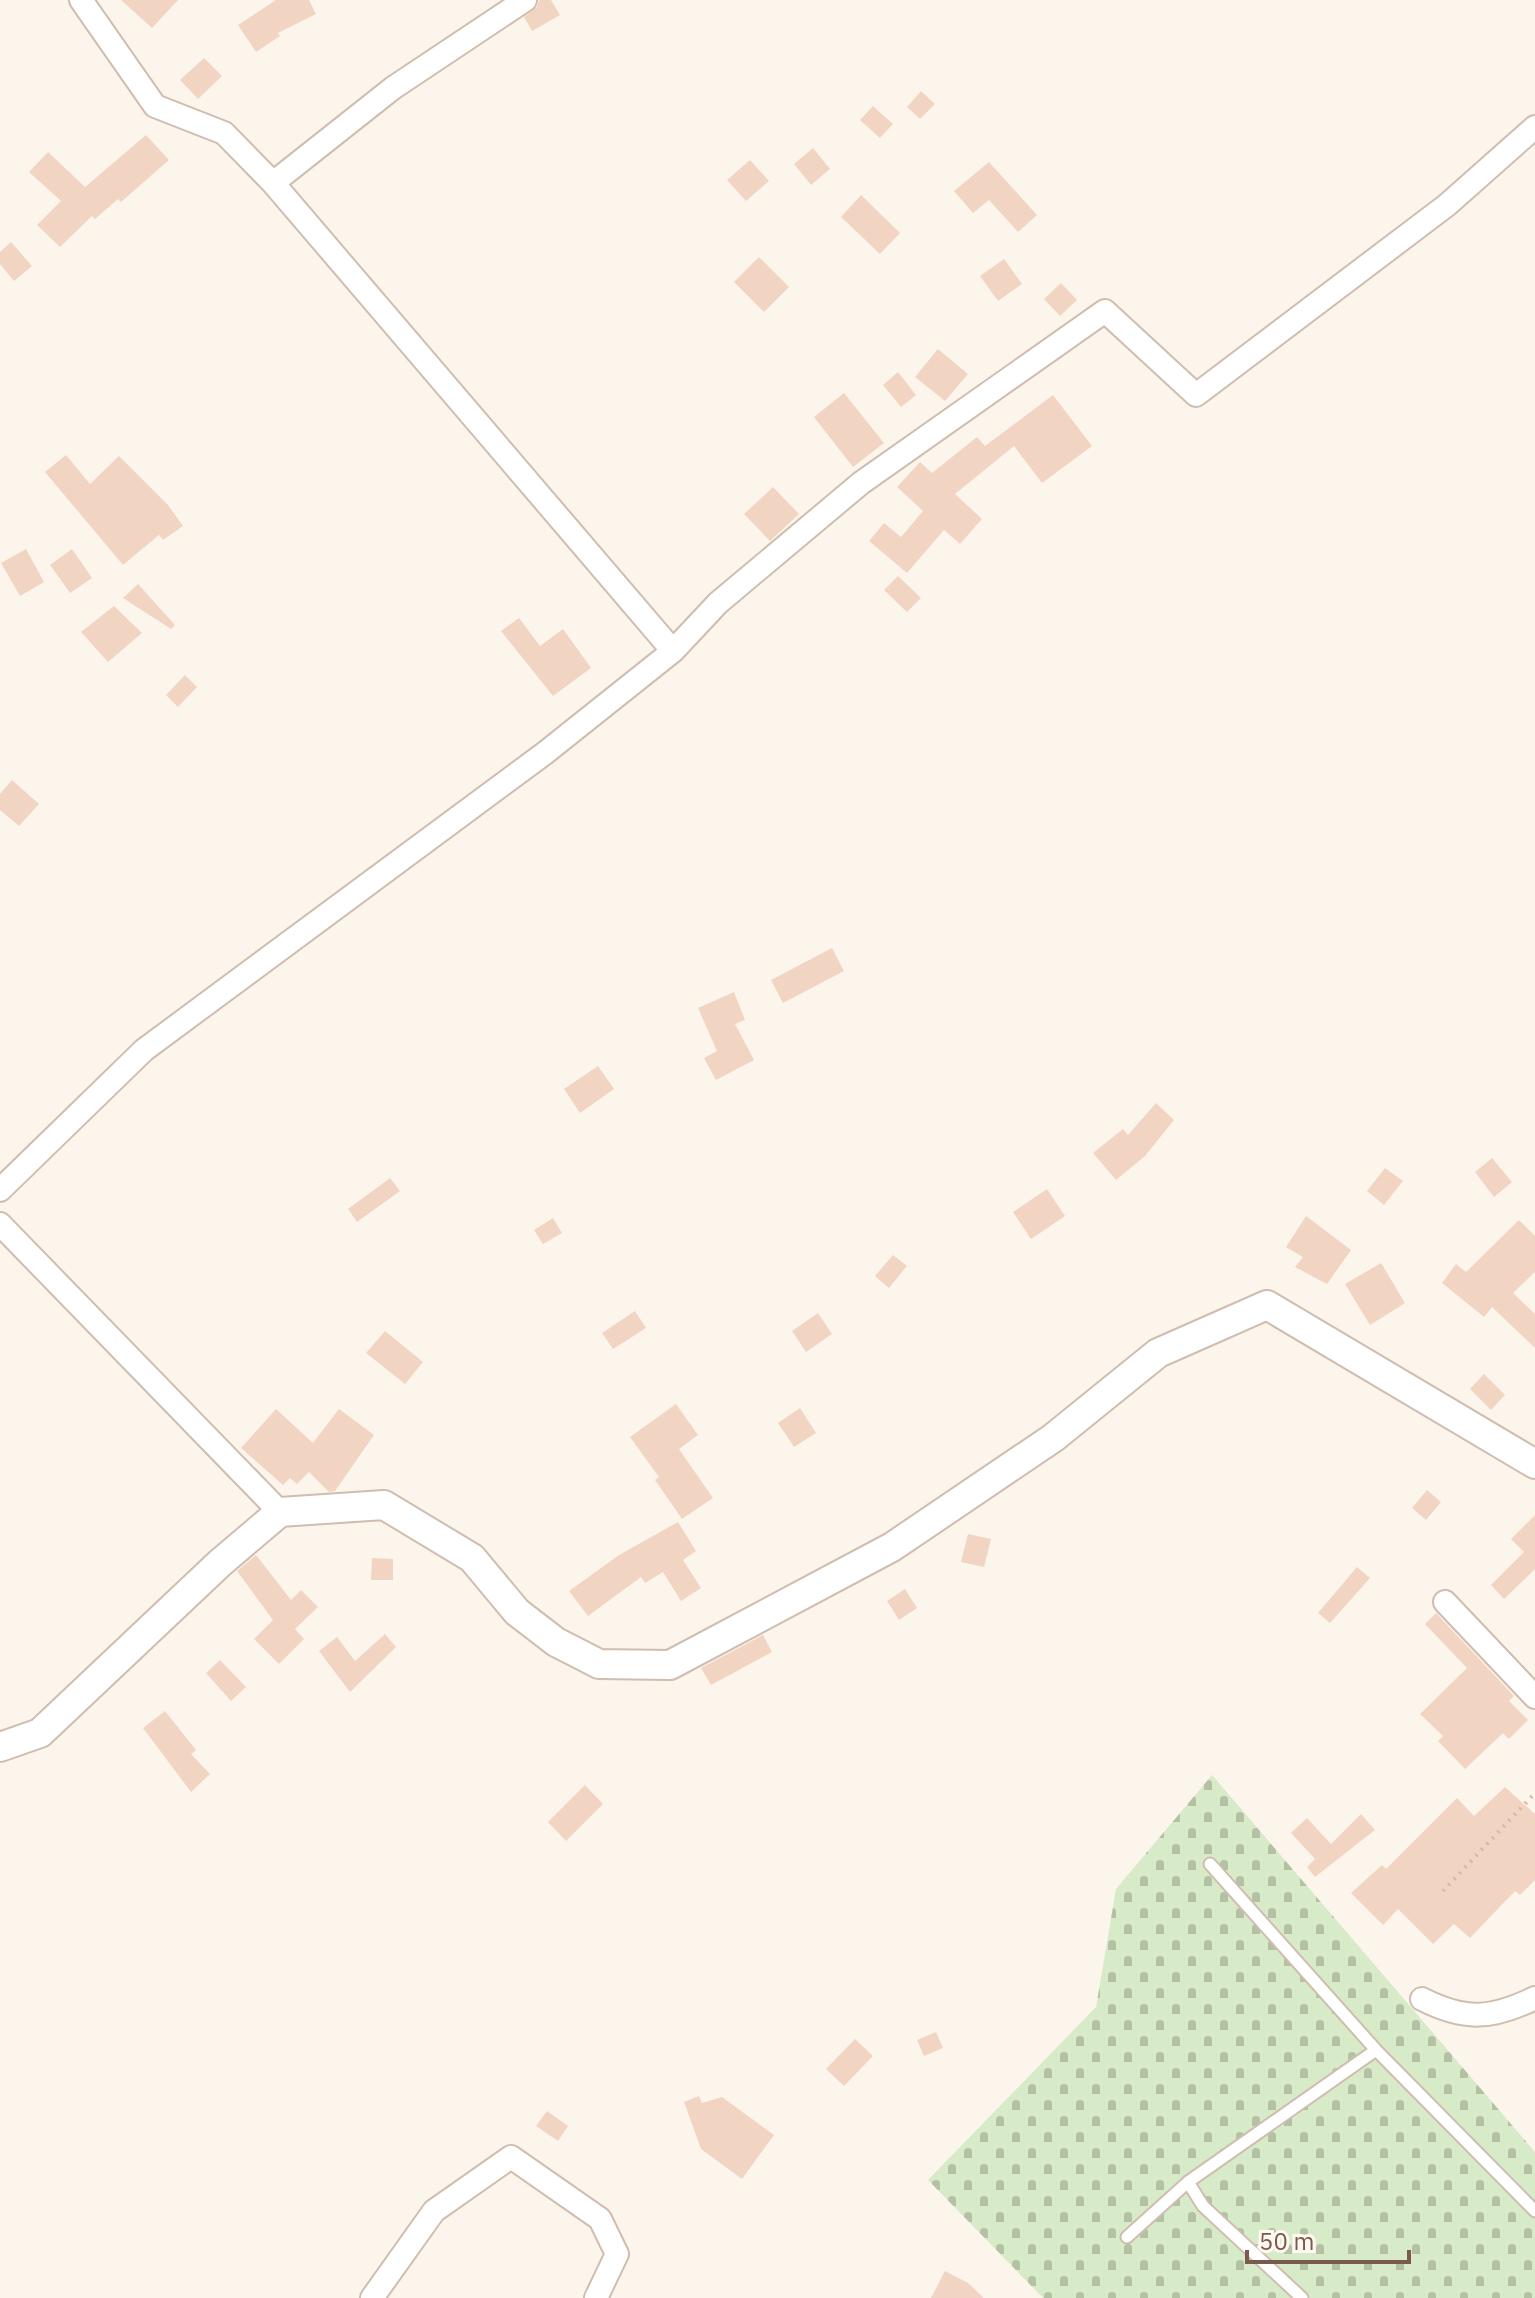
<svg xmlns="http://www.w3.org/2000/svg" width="1535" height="2298" font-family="'IBM Plex Sans',sans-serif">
<defs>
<pattern id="cemetery-stones" width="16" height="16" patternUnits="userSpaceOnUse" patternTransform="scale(2)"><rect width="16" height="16" fill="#d8ebc9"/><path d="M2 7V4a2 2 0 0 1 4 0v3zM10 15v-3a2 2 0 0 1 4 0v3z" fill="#b4c1a5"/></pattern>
</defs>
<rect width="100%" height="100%" fill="#fcf5eb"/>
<path fill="url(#cemetery-stones)" d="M1212,1775L1535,2152V2298H1043L928,2180L1096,2007L1116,1889Z"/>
<path fill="#f2d4c3" d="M121,0H178L152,28Z
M276,0H309L316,14L278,33L280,36L256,52L238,25Z
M539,0H551L560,15L532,31L524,17L537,7Z
M204,58L222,76L198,99L180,80Z
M921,91L935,104L920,119L907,107Z
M873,106L893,124L880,138L860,120Z
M146,135L169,160L121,202L118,199L95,219L92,216L60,247L37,225L61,201L29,172L48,152L85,187Z
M813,148L830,169L811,185L794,164Z
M750,160L769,181L746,201L727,180Z
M989,162L1037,215L1018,232L989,200L973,213L954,191Z
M861,195L900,233L880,254L841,217Z
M11,242L32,266L14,281L0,264V252Z
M759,257L789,287L764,312L734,282Z
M1004,259L1022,284L998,301L980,276Z
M1061,283L1077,300L1060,316L1044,299Z
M938,349L968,374L945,401L915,377Z
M898,372L916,395L901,407L883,385Z
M844,393L884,443L853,467L814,417Z
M1053,395L1092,446L1042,483L1014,446L955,494L982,519L960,544L944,530L907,573L869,541L884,523L901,537L923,511L897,487L920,462L932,473L977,437L985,446Z
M66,455L90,484L119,456L168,505L183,526L163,540L159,535L123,565L45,472Z
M773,487L799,514L770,541L744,514Z
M26,549L44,582L20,596L1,563Z
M72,549L92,578L70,593L50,565Z
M898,576L921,598L907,612L884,590Z
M138,584L175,625L171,629L123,598Z
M114,606L142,633L108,662L81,632Z
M519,618L540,646L563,629L591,668L553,696L501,631Z
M185,675L197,687L178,707L166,695Z
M12,780L39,804L19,826L0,810V794Z
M832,948L844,971L783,1003L771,980Z
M734,992L745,1020L735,1024L754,1060L716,1080L704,1058L717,1051L698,1008Z
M598,1066L614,1089L580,1113L564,1089Z
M1156,1103L1174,1120L1145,1156L1116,1180L1093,1153L1123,1129L1128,1135Z
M1492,1158L1512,1182L1494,1197L1475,1172Z
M1385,1168L1403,1181L1384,1205L1367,1191Z
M390,1178L400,1191L357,1222L348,1209Z
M1047,1189L1065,1216L1031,1239L1013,1212Z
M1306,1216L1351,1250L1327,1284L1295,1267L1303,1257L1286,1247Z
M553,1218L562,1233L543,1244L534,1230Z
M1519,1220L1535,1236V1272L1513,1293L1535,1314V1348L1492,1307L1484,1317L1442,1283L1456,1264L1466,1272Z
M893,1255L907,1266L889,1288L875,1276Z
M1381,1263L1405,1303L1370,1325L1345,1284Z
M635,1311L646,1328L613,1349L602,1333Z
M818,1313L832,1334L806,1352L792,1331Z
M385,1331L423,1362L405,1384L366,1353Z
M1484,1374L1505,1395L1491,1410L1470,1389Z
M676,1404L698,1435L679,1449L713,1498L682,1519L655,1480L659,1477L630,1437Z
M800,1408L816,1433L794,1447L778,1423Z
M276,1409L313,1443L339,1409L374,1435L335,1491L329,1492L309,1472L297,1484L290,1478L283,1485L241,1448Z
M1427,1490L1441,1502L1426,1520L1412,1508Z
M1535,1515V1569L1504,1599L1491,1585L1524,1552L1511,1539Z
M678,1522L696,1551L683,1560L701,1588L681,1601L663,1572L645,1583L641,1577L588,1616L569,1591L619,1555Z
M968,1534L991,1539L984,1567L961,1562Z
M256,1555L291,1600L301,1590L318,1607L295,1629L304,1639L279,1664L254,1639L273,1620L237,1571Z
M372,1558L393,1559V1580H371Z
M1357,1567L1370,1578L1330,1623L1318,1613Z
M905,1589L917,1608L899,1620L887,1601Z
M1436,1613L1514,1696L1509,1701L1528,1720L1509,1739L1503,1733L1465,1769L1438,1741L1443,1736L1420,1714L1467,1668L1425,1624Z
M385,1634L396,1647L350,1692L319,1651L337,1637L355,1661Z
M763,1635L772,1652L711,1685L701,1668Z
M220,1660L246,1687L231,1701L206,1673Z
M165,1711L196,1750L191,1754L210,1774L191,1792L143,1728Z
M585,1785L603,1804L566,1841L548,1822Z
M1505,1787L1535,1814V1880L1520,1895L1515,1891L1470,1938L1454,1924L1433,1944L1398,1909L1383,1925L1351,1893L1382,1865L1386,1869L1457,1798L1474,1816Z
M1361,1814L1375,1830L1315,1877L1307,1867L1315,1859L1291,1833L1307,1818L1331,1844Z
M936,2032L943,2048L924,2056L917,2040Z
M855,2039L873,2056L844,2086L826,2069Z
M699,2096L702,2103L722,2097L774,2135L742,2179L701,2149L684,2102Z
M547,2111L568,2126L558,2141L536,2126Z
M945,2271L968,2283L984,2298H931Z"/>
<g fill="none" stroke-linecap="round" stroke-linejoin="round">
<defs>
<path id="service" d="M1210,1864L1376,2050L1535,2211
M1188,2182L1203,2206L1302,2298
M1127,2237L1188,2182L1376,2050"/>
<path id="minor" d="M81,0L155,106L224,133L273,183L673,651
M273,183L393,88L525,0
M0,1190L144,1050L545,753L673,651L718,603L861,483L1105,311L1196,395L1447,205L1535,127
M0,1224L280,1512
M1445,1602L1535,1697
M1422,1999C1465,2021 1492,2019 1535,1998
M372,2298L434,2211L511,2157L600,2219L617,2254L596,2298"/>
<path id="tertiary" d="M0,1747L40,1733L220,1563L280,1512L384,1505L472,1558L517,1612L556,1642L599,1664L670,1665L892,1547L1053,1438L1158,1353L1267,1305L1535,1464"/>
</defs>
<use href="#service" stroke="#cfbdb0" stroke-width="15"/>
<use href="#minor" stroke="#cfbdb0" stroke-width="26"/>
<use href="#tertiary" stroke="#cfbdb0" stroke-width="32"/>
<path stroke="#d7b7a5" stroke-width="4" stroke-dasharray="2 6" stroke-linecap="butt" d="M1443,1891L1535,1793"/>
<use href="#service" stroke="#fff" stroke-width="11"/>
<use href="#minor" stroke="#fff" stroke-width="22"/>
<use href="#tertiary" stroke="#fff" stroke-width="28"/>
</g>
<path d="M1247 2250v12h162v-12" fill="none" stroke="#785b4d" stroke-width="4"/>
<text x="1259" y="2250" font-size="24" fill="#785b4d" stroke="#fff9f2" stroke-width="6" paint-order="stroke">50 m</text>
</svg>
